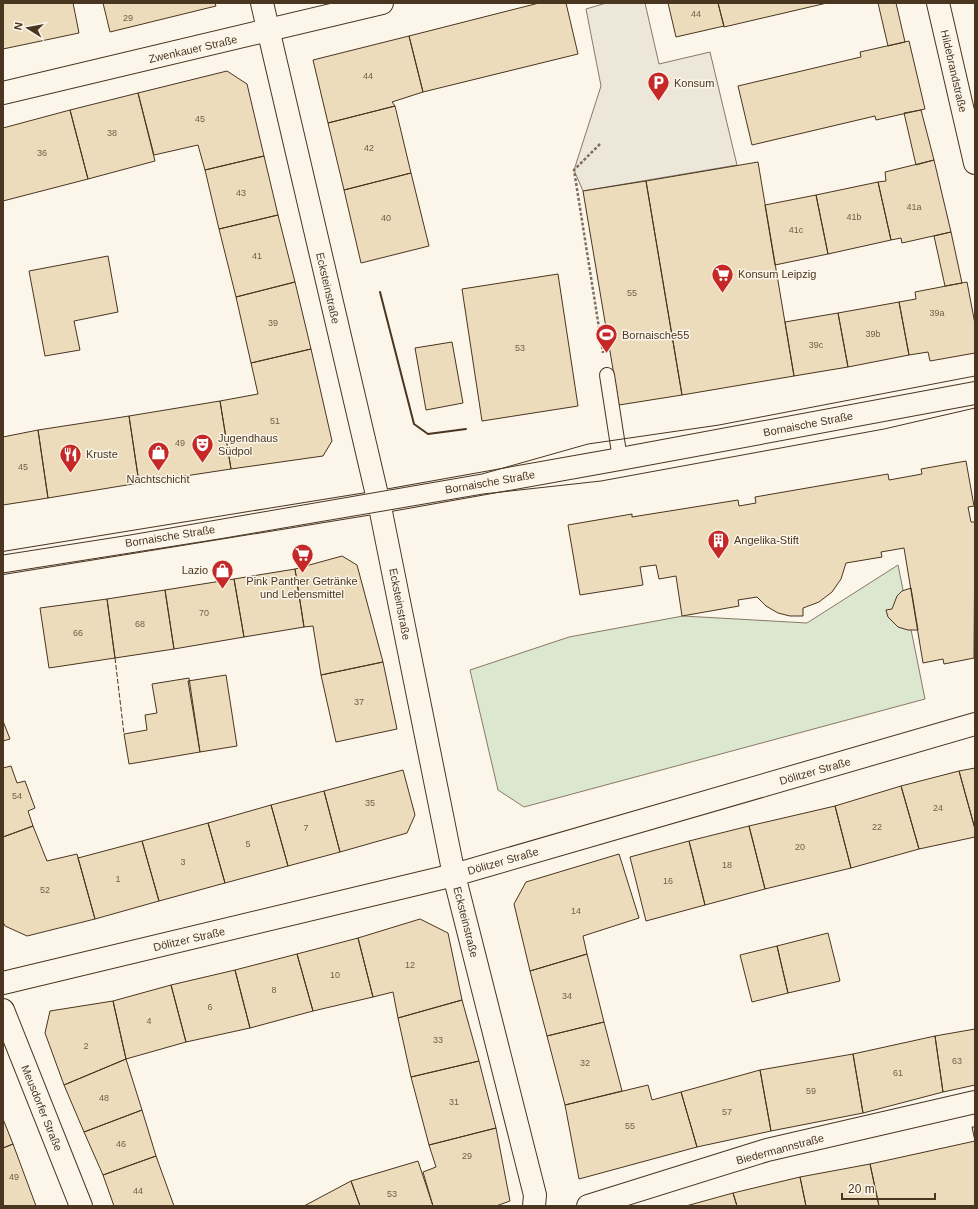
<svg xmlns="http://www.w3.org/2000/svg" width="978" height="1209" font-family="Helvetica,sans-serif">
<rect width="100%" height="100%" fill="#fbf6e9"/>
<path fill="#dce7d0" stroke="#887966" d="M898,565L925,699L524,807L498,790L470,670L569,637L683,616L807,623Z"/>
<path fill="#ede7d9" stroke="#887966" d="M606,3H645L659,64L710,52L737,165L583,191L574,170L601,86L586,9Z"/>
<path fill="#ecdcbc" stroke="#4a3520" d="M3,3H73L79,33L3,49Z
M103,3H215L216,6L110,32Z
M539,3H566L578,54L423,92L409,36Z
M668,3H718L724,26L676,37Z
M718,3H827L724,27Z
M878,3H896L905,42L888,46Z
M409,36L423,92L392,102L395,106L328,123L313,60Z
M909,41L925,109L876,120L875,116L752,145L738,86L861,57L860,52Z
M227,71L247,84L264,156L205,170L198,145L154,155L138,93Z
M138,93L155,161L88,179L70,110Z
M395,106L411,173L344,190L328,123Z
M70,110L88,179L3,201V128Z
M921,110L934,160L916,165L904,113Z
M264,156L278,215L219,229L205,170Z
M934,160L951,232L902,243L901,238L891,240L878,182L886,181L885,172Z
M758,162L794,376L682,395L646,181Z
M411,173L429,246L361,263L344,190Z
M646,181L682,395L619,405L583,191Z
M878,182L891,240L828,254L816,195Z
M816,195L828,254L775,265L765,205Z
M278,215L295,282L236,297L219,229Z
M951,232L962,283L945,286L934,236Z
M108,256L118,312L74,321L80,350L45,356L29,271Z
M558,274L578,406L482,421L462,289Z
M295,282L311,349L251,363L236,297Z
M967,282L975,324V353L930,361L928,352L909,355L899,302L916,299L915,292Z
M899,302L909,355L848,367L838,313Z
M838,313L848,367L794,376L785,322Z
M452,342L463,403L426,410L415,348Z
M311,349L332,441L323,456L231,469L220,401L258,394L251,363Z
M220,401L231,469L139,483L129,416Z
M129,416L139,483L48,498L38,430Z
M38,430L48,498L3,505V437Z
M966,461L974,506L968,507L971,522H975L974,658L944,664L943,659L923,663L904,548L881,552L882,557L846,563L841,579L832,592L819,602L803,608V616H790L778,613L766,606L757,597L738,600L739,606L682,616L676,576L659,579L656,565L640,567L643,585L580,595L568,525L632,514V517L738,500L739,506L756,503L755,497L888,474L889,480L922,474L921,469Z
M342,556L357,565L383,662L321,675L313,626L304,627L295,569Z
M295,569L304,627L244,637L234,579Z
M234,579L244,637L174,649L165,590Z
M911,588L918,630H908L898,627L888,617L886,610L892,609L897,596L902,591Z
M165,590L174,649L115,658L107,599Z
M107,599L115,658L49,668L40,608Z
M383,662L397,729L336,742L321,675Z
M226,675L237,746L200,752L188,681Z
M189,678L200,752L129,764L124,734L147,730L145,715L157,713L152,684Z
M3,721L10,739L3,741Z
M11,766L17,783L25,781L35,808L28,811L33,826L3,837V768Z
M975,768V829L959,771Z
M403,770L415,815L407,833L340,852L324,791Z
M959,771L975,829V837L919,849L901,786Z
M901,786L919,849L851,868L835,806Z
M324,791L340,852L288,866L271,805Z
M271,805L288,866L225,883L208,823Z
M835,806L851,868L765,889L749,826Z
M208,823L225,883L159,901L142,841Z
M33,826L47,861L77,854L95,919L27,936L5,926L3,922V837Z
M749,826L765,889L705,905L689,841Z
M142,841L159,901L95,919L78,858Z
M689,841L705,905L646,921L630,857Z
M619,854L639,918L583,936L587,954L530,971L514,904L526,882Z
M420,919L448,933L462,1000L398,1018L393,992L373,997L358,938Z
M828,933L840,981L788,993L777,946Z
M358,938L373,997L313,1011L297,954Z
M777,946L788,993L752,1002L740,955Z
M297,954L313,1011L250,1028L235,970Z
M587,954L604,1022L547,1036L530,971Z
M235,970L250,1028L186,1042L171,985Z
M171,985L186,1042L126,1059L113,1001Z
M462,1000L479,1061L411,1077L398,1018Z
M113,1001L126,1059L64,1085L45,1033L50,1011Z
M604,1022L622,1091L565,1105L547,1036Z
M975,1029V1085L943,1092L935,1036Z
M935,1036L943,1092L863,1113L853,1054Z
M853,1054L863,1113L771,1131L760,1070Z
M126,1059L142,1110L84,1132L64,1085Z
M479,1061L496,1128L429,1145L411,1077Z
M760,1070L771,1131L697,1147L681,1092Z
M648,1085L652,1100L681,1092L697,1147L579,1179L565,1105Z
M142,1110L156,1156L103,1175L84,1132Z
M3,1119L13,1144L3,1148Z
M972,1127H975V1143V1141Z
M496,1128L510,1201L496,1206H433L423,1172L436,1167L429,1145Z
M975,1141V1206H879L870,1164Z
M13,1144L36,1206H3V1148Z
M156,1156L174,1206H114L103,1175Z
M418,1161L433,1206H360L351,1181Z
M870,1164L879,1206H806L800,1177Z
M800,1177L806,1206H737L733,1193Z
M351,1181L360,1206H304Z
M733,1193L737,1206H686Z"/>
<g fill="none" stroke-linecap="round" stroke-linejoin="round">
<defs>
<path id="lane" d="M607,375L620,459"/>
<path id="street" d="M262,3L381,512L454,875L535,1195L534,1206
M938,3L975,163
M3,93L382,3
M3,983L454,875L975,724
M3,1010L81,1206
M588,1206L767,1150L975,1102"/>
<path id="secondary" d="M3,563L379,502L620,459L975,393"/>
</defs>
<use href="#lane" stroke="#4a3520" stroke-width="16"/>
<use href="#street" stroke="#4a3520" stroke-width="24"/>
<use href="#secondary" stroke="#4a3520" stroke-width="24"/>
<path stroke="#7f6f5c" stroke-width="2.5" stroke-dasharray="3 2" stroke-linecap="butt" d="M600,144L574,170L603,353"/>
<use href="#lane" stroke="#fbf6e9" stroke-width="14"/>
<use href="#street" stroke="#fbf6e9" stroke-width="22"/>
<use href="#secondary" stroke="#fbf6e9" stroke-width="22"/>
<path stroke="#4a3520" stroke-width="1" d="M3,555L130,535L482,474L588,444L719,425L975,376
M3,573L219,539L483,494L601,481L884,429L975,408"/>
<path stroke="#4a3520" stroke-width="1" stroke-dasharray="5 2" stroke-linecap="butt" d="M115,658L124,734"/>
<path stroke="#4a3520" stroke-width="2" d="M380,292L414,424L428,434L466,429"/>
</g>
<defs>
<symbol id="parking-pin" viewBox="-11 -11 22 30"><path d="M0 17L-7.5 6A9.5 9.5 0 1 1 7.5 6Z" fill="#c62828" stroke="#fbf6e9"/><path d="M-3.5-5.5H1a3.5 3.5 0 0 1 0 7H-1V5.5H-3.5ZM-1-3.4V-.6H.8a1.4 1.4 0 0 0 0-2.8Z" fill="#fff"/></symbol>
<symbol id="supermarket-pin" viewBox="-11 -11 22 30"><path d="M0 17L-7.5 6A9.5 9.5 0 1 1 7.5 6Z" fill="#c62828" stroke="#fbf6e9"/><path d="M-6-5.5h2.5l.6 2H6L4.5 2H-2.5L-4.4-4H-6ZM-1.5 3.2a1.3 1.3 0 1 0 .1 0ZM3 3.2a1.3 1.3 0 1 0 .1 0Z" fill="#fff"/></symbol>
<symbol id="stadium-pin" viewBox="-11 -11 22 30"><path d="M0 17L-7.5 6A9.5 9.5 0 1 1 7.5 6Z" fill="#c62828" stroke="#fbf6e9"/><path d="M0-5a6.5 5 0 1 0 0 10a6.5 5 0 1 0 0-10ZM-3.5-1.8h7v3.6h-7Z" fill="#fff"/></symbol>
<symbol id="theatre-pin" viewBox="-11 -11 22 30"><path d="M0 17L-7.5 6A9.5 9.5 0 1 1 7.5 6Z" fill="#c62828" stroke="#fbf6e9"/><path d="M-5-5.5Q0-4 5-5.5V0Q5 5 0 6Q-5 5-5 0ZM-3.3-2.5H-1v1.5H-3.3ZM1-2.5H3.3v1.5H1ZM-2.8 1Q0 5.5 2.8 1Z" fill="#fff"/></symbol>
<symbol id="shop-pin" viewBox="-11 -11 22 30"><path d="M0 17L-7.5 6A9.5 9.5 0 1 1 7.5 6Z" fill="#c62828" stroke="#fbf6e9"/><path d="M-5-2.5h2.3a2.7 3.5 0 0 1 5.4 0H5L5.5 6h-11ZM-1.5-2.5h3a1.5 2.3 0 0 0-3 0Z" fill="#fff"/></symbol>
<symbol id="restaurant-pin" viewBox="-11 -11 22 30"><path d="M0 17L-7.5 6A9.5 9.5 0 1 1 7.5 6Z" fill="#c62828" stroke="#fbf6e9"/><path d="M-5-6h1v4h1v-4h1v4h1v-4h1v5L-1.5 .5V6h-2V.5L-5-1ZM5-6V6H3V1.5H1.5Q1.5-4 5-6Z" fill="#fff"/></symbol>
<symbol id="building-pin" viewBox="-11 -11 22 30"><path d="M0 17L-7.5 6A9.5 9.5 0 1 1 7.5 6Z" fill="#c62828" stroke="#fbf6e9"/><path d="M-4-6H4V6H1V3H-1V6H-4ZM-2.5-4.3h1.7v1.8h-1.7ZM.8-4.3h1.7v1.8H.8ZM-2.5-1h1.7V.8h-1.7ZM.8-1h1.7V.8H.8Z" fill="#fff"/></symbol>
</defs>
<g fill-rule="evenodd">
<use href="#parking-pin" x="646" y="70" width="25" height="34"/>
<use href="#supermarket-pin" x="710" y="262" width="25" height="34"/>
<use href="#stadium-pin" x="594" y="322" width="25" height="34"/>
<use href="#theatre-pin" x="190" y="432" width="25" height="34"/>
<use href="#shop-pin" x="146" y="440" width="25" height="34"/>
<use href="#restaurant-pin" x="58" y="442" width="25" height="34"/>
<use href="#building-pin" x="706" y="528" width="25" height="34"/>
<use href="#supermarket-pin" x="290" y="542" width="25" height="34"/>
<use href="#shop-pin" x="210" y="558" width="25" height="34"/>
</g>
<g text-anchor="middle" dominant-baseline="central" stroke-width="3" stroke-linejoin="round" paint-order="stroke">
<g font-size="9" fill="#725f47">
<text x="696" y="14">44</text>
<text x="128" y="18">29</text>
<text x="368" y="76">44</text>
<text x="200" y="119">45</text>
<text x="112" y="133">38</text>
<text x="369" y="148">42</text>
<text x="42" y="153">36</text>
<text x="241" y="193">43</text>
<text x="914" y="207">41a</text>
<text x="854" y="217">41b</text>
<text x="386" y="218">40</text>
<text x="796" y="230">41c</text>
<text x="257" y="256">41</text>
<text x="632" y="293">55</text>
<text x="937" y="313">39a</text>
<text x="273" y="323">39</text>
<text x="873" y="334">39b</text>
<text x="816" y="345">39c</text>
<text x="520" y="348">53</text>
<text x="275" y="421">51</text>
<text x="180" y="443">49</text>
<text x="23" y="467">45</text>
<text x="204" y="613">70</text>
<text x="140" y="624">68</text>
<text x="78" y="633">66</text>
<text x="359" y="702">37</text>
<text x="17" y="796">54</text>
<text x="370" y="803">35</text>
<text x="938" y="808">24</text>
<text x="877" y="827">22</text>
<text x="306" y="828">7</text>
<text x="248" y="844">5</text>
<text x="800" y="847">20</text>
<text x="183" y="862">3</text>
<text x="727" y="865">18</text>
<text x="118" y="879">1</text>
<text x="668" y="881">16</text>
<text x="45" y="890">52</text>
<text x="576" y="911">14</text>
<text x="410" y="965">12</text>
<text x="335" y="975">10</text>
<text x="274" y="990">8</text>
<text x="567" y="996">34</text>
<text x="210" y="1007">6</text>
<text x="149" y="1021">4</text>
<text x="438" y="1040">33</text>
<text x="86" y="1046">2</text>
<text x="957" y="1061">63</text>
<text x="585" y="1063">32</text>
<text x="898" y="1073">61</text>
<text x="811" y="1091">59</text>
<text x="104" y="1098">48</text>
<text x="454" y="1102">31</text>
<text x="727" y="1112">57</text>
<text x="630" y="1126">55</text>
<text x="121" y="1144">46</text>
<text x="467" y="1156">29</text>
<text x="14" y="1177">49</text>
<text x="138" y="1191">44</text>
<text x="392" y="1194">53</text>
</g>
<g font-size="11" fill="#4a3520" stroke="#fbf6e9">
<text transform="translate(193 49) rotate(-13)">Zwenkauer Straße</text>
<text transform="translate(954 71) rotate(77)">Hildebrandstraße</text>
<text transform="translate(328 288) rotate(77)">Ecksteinstraße</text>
<text transform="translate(808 424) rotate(-11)">Bornaische Straße</text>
<text transform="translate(490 482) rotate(-10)">Bornaische Straße</text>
<text transform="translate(170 536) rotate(-9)">Bornaische Straße</text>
<text transform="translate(400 604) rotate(79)">Ecksteinstraße</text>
<text transform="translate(815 771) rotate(-16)">Dölitzer Straße</text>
<text transform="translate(503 861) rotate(-16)">Dölitzer Straße</text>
<text transform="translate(466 922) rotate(76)">Ecksteinstraße</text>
<text transform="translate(189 939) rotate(-13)">Dölitzer Straße</text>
<text transform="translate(42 1108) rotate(68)">Meusdorfer Straße</text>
<text transform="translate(780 1149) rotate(-15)">Biedermannstraße</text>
</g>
<g font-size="11" fill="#4a3520" stroke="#fbf6e9" text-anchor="start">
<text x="674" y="83">Konsum</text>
<text x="738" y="274">Konsum Leipzig</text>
<text x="622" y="335">Bornaische55</text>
<text x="218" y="438">Jugendhaus<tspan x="218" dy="13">Südpol</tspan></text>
<text x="86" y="454">Kruste</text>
<text x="158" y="479" text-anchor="middle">Nachtschicht</text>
<text x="734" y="540">Angelika-Stift</text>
<text x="208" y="570" text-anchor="end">Lazio</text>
<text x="302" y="581" text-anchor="middle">Pink Panther Getränke<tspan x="302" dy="13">und Lebensmittel</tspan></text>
</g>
</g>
<rect width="978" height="1209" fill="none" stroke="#4a3520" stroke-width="8"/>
<g transform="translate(28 28) rotate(281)" stroke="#fbf6e9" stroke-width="3" paint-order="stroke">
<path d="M0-3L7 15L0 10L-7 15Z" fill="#4a3520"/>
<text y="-6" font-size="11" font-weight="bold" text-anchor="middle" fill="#4a3520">N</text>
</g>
<path d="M842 1193v6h93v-6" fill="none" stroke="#4a3520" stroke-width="2"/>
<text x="848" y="1193" font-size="12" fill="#4a3520" stroke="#fbf6e9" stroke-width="3" paint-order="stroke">20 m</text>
</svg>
